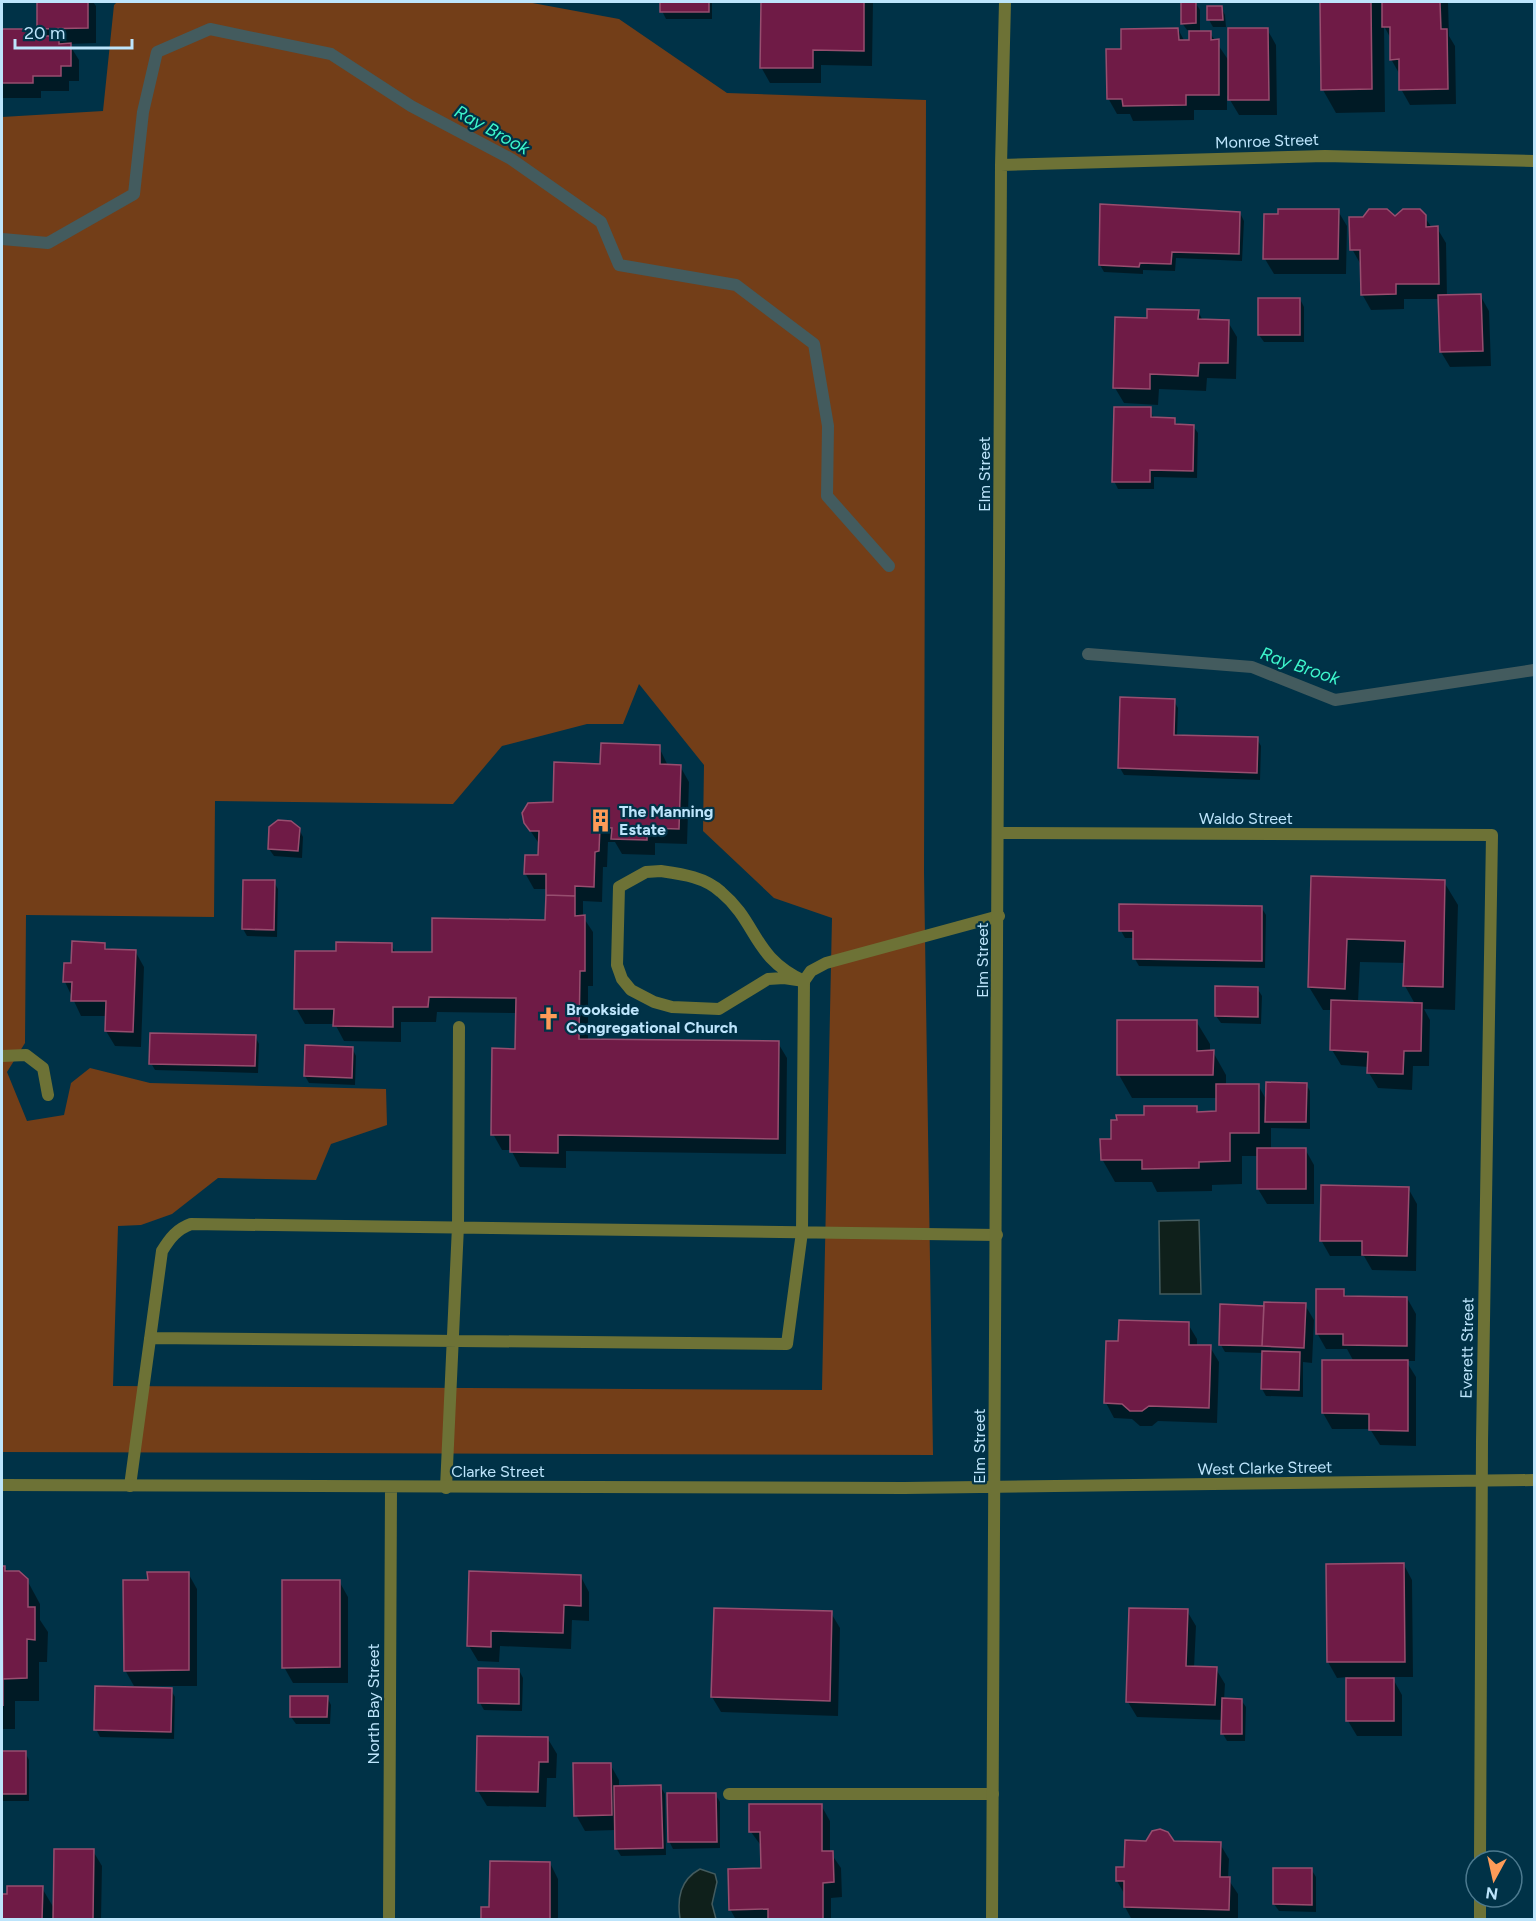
<svg xmlns="http://www.w3.org/2000/svg" width="1536" height="1921" font-family="Figtree,sans-serif">
<rect width="100%" height="100%" fill="#003247"/>
<path fill="#733e18" fill-rule="evenodd" d="M117,2H527L619,19L727,93L926,100L924,872L933,1455L2,1452V117L103,111L114,5ZM639,684L704,765L703,831L774,898L832,918L822,1390L113,1386L118,1226L141,1225L172,1214L218,1178L316,1180L331,1144L387,1125L386,1089L150,1083L90,1068L71,1083L64,1115L27,1121L7,1072L25,1043L26,915L214,917L215,801L453,804L502,746L587,724H623Z"/>
<path fill="#0f201b" stroke="#435b5e" stroke-width="1.5" d="M1199,1220L1201,1294H1160L1159,1221Z
M700,1869L715,1874L717,1882L712,1904L716,1919H680C677,1898 680,1880 700,1869Z"/>
<path fill="#0007" fill-rule="evenodd" d="M38,2H93L96,6V43L69,44L79,60V81H69V91H41V98H2V31H30L34,38H44L38,28Z
M662,2H712V19H666L662,11Z
M762,2H873L872,66L821,65V83H770L761,67Z
M1195,2L1200,10V33H1210L1229,61L1267,29L1276,45L1277,115H1239L1227,95V110H1194V120L1133,121L1130,114H1117L1108,98L1122,51L1178,29L1185,42L1191,41L1190,30H1187L1182,23Z
M1321,2H1448L1449,36L1455,46L1456,104L1410,105L1401,89L1400,75L1391,59V39L1384,26L1385,112L1336,113L1323,90Z
M1221,7L1225,15L1226,27H1213L1209,20Z
M1102,206L1240,213L1244,221L1242,261L1176,258L1175,271L1143,270V274L1104,272L1100,265Z
M1338,211L1347,226L1346,274H1274L1265,259Z
M1424,216L1432,228H1437L1446,243L1447,297L1480,295L1489,311L1491,366L1450,367L1441,352L1439,299H1404V309L1371,310L1362,294L1361,265L1352,249L1396,218Z
M1260,299H1300L1304,307V342H1264L1259,335Z
M1198,311L1203,321L1228,322L1237,337L1236,379L1207,378L1206,391L1159,389L1158,405L1124,403L1115,388L1148,320Z
M1150,409L1154,419H1174L1177,425L1193,426L1198,433L1197,478L1154,477V489H1118L1114,481Z
M1174,701L1178,708L1177,736L1257,739L1261,746L1260,780L1124,775L1120,768Z
M659,747L668,766H680L689,782L687,844L655,843V855L622,854L615,842H608L607,867H603L602,902L583,901V917L593,932V986H588V1041L778,1043L787,1058L786,1154L566,1151V1168L520,1167L511,1150H502L493,1134L517,1051V1013L437,1012L436,1022H401V1042L344,1041L335,1024H305L296,1008L338,953L391,944L396,954H434L546,921L547,889H534L525,873L539,857L540,845L525,823L554,804L601,765Z
M299,829L303,837L302,858L274,856L269,849Z
M1312,878L1444,882L1458,905L1455,1010L1424,1009L1430,1020L1429,1066H1413L1412,1090L1378,1088L1369,1073V1067L1341,1065L1332,1050L1333,1010H1323L1309,987ZM1360,962L1406,963L1405,986L1415,1004L1358,1002Z
M274,882L278,889L277,937L247,936L243,929Z
M1261,907L1266,915L1265,968L1139,966L1135,959V938H1125L1121,931Z
M104,944L107,950L135,951L144,967L141,1047L115,1046L106,1031L107,1016H81L65,982L73,965Z
M1257,988L1262,996L1261,1024L1221,1023L1216,1016Z
M1196,1021L1210,1044V1052H1213L1226,1075V1085H1258L1267,1101L1306,1084L1310,1091V1129L1271,1128V1149H1305L1314,1165V1204H1267L1258,1189V1156H1242V1184L1212,1185V1191L1157,1192L1152,1182H1115L1102,1159L1113,1140L1146,1117L1196,1108L1200,1113H1218V1098H1132L1119,1075Z
M255,1036L259,1044L258,1073L155,1070L151,1063Z
M352,1048L356,1056L355,1085L309,1083L305,1076Z
M1408,1188L1417,1204L1416,1271L1372,1270L1364,1256H1330L1321,1240Z
M1343,1290L1347,1298H1407L1416,1314L1415,1361H1406L1416,1377V1446L1380,1445L1370,1429H1332L1323,1413L1354,1362L1347,1349H1326L1317,1333Z
M1305,1305L1314,1320L1312,1363L1303,1362V1397L1266,1396L1262,1389L1263,1353L1225,1352L1221,1345L1265,1307Z
M1188,1324L1197,1339V1346L1210,1347L1219,1362L1217,1423L1158,1421L1152,1426H1140L1132,1419L1114,1418L1106,1403L1119,1343Z
M1328,1565H1404L1412,1580L1413,1677H1392L1402,1695V1736H1357L1348,1721V1677L1337,1678L1328,1662Z
M2,1567L27,1580L40,1604V1620L48,1632L47,1662H39V1701H15V1729H2Z
M188,1573L197,1589V1686H134L125,1670L149,1582Z
M470,1573L581,1577L589,1592V1621L572,1620L571,1649L500,1646L499,1662L478,1661L469,1646Z
M339,1581L348,1597V1683H293L284,1667Z
M1187,1611L1196,1626L1194,1668L1216,1669L1225,1684L1224,1700H1241L1246,1707L1245,1741H1227L1223,1734V1720L1137,1717L1128,1702Z
M831,1613L840,1628L838,1716L721,1712L712,1697Z
M519,1670L523,1678L522,1711L484,1710L480,1703Z
M171,1690L175,1697L174,1739L100,1737L96,1729Z
M327,1697L331,1705L330,1724H296L291,1717Z
M548,1739L557,1754L556,1778H547L546,1807L487,1806L478,1791Z
M25,1752L29,1760V1801H2V1753Z
M610,1764L619,1780V1788L660,1786L665,1794L666,1855L621,1856L616,1848V1830L585,1831L576,1815Z
M715,1794L720,1802V1848L673,1849L669,1841Z
M821,1805L830,1821V1852L841,1868L842,1897L831,1898V1920H736L730,1909L762,1870V1847L751,1832Z
M1173,1843L1220,1844L1229,1859L1228,1879L1238,1894V1920H1132L1125,1907V1895L1117,1881L1126,1869Z
M93,1851L102,1866L101,1920H2V1895L42,1888L55,1910Z
M550,1863L558,1879V1920H483L491,1909Z
M1274,1869H1311L1316,1877V1912L1279,1911L1274,1904Z"/>
<g fill="none" stroke-linecap="round" stroke-linejoin="round">
<path stroke="#435b5e" stroke-width="12" d="M2,239L48,243L134,194L143,112L157,52L210,29L331,54L411,106L511,159L601,222L619,265L736,285L814,344L828,426L827,496L889,566
M1088,654L1252,667L1335,700L1534,670"/>
</g>
<path fill="#6f1b46" stroke="#974e6f" stroke-width="1.5" d="M37,2H88V28L37,29Z
M660,2H709V12H660Z
M761,2H864V51L813,50V68H760Z
M1181,2H1196V23L1181,24Z
M1320,2H1371L1372,89L1321,90Z
M1382,2H1440L1441,29H1447L1448,89L1399,90V59L1390,60V27H1382Z
M1207,6H1222L1223,20H1207Z
M1178,28L1179,40H1189V31H1211V40L1219,39V95H1186V105L1123,106L1122,99H1107L1106,49H1121V29Z
M1228,28H1268L1269,100H1228Z
M2,29H31V36H59V44L71,43V66H61V76H33V83H2Z
M1100,204L1240,212L1239,254L1172,252L1171,264L1140,263L1139,267L1099,265Z
M1278,209H1339L1338,259H1263L1264,214H1278Z
M1369,209H1387L1395,216L1403,209H1420L1426,215V227L1438,226L1439,284H1396V294L1361,295L1360,250H1350L1349,217H1363Z
M1481,294L1483,351L1440,352L1438,295Z
M1258,298H1300V335H1258Z
M1147,309L1199,310L1198,319L1229,320L1228,363H1199L1198,376L1150,374V389L1113,388L1115,317L1147,318Z
M1114,407H1151V417L1175,418V424L1194,425L1193,471L1150,470V482H1112Z
M1120,697L1175,699L1174,735L1258,737L1257,773L1118,768Z
M601,743L660,745V764L681,765L679,829L647,828V840L611,839L612,828L600,827L599,851L595,852L594,887L575,886V896L546,895V874H524L525,855H538L539,831H530L524,823L522,813L528,803L553,802L554,762L600,764Z
M278,820L291,821L300,828L298,851L268,849L269,827Z
M1311,876L1445,880L1443,987L1403,986L1405,941L1347,939L1345,989L1308,987Z
M243,880H275L274,930L242,929Z
M546,895L575,896V916L585,915V971H580L579,1039L779,1041L778,1139L558,1135V1153L510,1152V1135H491L492,1048L515,1049L516,998L429,997L428,1007H393V1027L333,1026L334,1009H294L295,951H336V942L392,943V952H432V918L545,920Z
M1119,904L1262,906V961L1133,959V931H1119Z
M72,941L105,943V949L136,950L133,1032L105,1031L106,1001H71L72,982H63L64,963H71Z
M1215,986L1258,987V1017L1215,1016Z
M1331,1000L1422,1003L1421,1051H1404L1403,1074L1367,1073L1368,1052L1330,1050Z
M1117,1020H1197V1051L1214,1050L1213,1075H1117Z
M150,1033L256,1035L255,1066L149,1064Z
M305,1045L353,1047L352,1078L304,1076Z
M1266,1082L1307,1083L1306,1122H1265Z
M1216,1084H1259V1133H1230V1161L1199,1162V1168L1142,1169V1160H1101L1100,1139H1111V1120H1117L1116,1115H1144V1106H1197V1112L1216,1111Z
M1257,1148H1306V1189H1257Z
M1321,1185L1409,1187L1407,1256L1362,1255V1241H1320Z
M1316,1289H1344V1296L1407,1297V1346L1343,1345V1334H1316Z
M1264,1302L1306,1303L1304,1348L1262,1346Z
M1220,1304L1264,1306L1262,1346L1219,1345Z
M1119,1320L1189,1322V1345H1211L1209,1408L1149,1406L1142,1411H1130L1122,1404L1104,1403L1106,1341H1118Z
M1262,1351L1300,1352L1299,1390L1261,1389Z
M1322,1360H1408V1431L1369,1430V1414L1322,1413Z
M1404,1563L1405,1662H1327L1326,1564Z
M2,1566H5V1571H19L28,1579V1607H35V1640L27,1639V1678L3,1679V1706Z
M469,1571L581,1575V1606L564,1605L563,1633L491,1631V1647L467,1646Z
M147,1572H189V1670L124,1671L123,1580H148Z
M282,1580H340V1667L282,1668Z
M714,1608L832,1611L830,1701L711,1697Z
M1129,1608L1188,1609L1186,1666L1217,1667L1215,1705L1126,1702Z
M478,1668L519,1669V1704L478,1703Z
M1346,1678H1394V1721H1346Z
M95,1686L172,1688L171,1732L94,1730Z
M290,1696H328L327,1717H290Z
M1222,1698L1242,1699V1734H1221Z
M477,1736L548,1737V1762H539L538,1792L476,1791Z
M2,1751H26V1794H2Z
M573,1763H611L612,1815L574,1816Z
M661,1785L663,1848L615,1849L614,1786Z
M667,1793H716L717,1842H668Z
M749,1804H822V1851H833L834,1882L823,1883V1920H768V1909L729,1910L728,1869L761,1868L760,1832H749Z
M1160,1829L1168,1832L1174,1841L1221,1842L1220,1877H1230L1229,1910L1124,1907V1881H1116V1867H1124L1125,1840L1146,1841L1152,1831Z
M54,1849H94L93,1920H53Z
M490,1861L550,1862V1920H481V1907H489Z
M1273,1868H1312V1905L1273,1904Z
M7,1886H43L42,1920H2V1894H7Z"/>
<g fill="none" stroke-linecap="round" stroke-linejoin="round">
<path stroke="#6d7236" stroke-width="12" d="M661,871C682,874 705,877 721,892C758,923 752,957 804,981L784,978L768,979L719,1009L672,1007L654,1002L631,990L622,979L617,965L619,887L646,872Z
M2,1056L26,1055L43,1068L48,1095
M150,1338L787,1344L802,1232L804,981L811,971L826,963L999,916
M130,1486L162,1251C170,1238 177,1229 191,1224L997,1235
M446,1488L458,1226L459,1027
M729,1794H993"/>
<path stroke="#6d7236" stroke-width="12" d="M1001,165L1325,156L1534,161
M1000,833L1492,835L1482,1442L1480,1861
M2,1485L904,1488L1534,1480
M389,1920L391,1488
M992,1920L1001,165L1005,2
M1480,1920V1897"/>
</g>
<defs>
<symbol id="building-bare" viewBox="-9 -9 18 18"><path d="M-4-6H4V6H1V3H-1V6H-4ZM-2.5-4.3h1.7v1.8h-1.7ZM.8-4.3h1.7v1.8H.8ZM-2.5-1h1.7V.8h-1.7ZM.8-1h1.7V.8H.8Z" fill="#fe9b58" stroke="#003247" stroke-width="2.5" paint-order="stroke"/></symbol>
<symbol id="church-bare" viewBox="-9 -9 18 18"><path d="M-1.2-6h2.4v3.5h3.3v2.4h-3.3V6h-2.4V-.1h-3.3v-2.4h3.3Z" fill="#fe9b58" stroke="#003247" stroke-width="2.5" paint-order="stroke"/></symbol>
</defs>
<g fill-rule="evenodd">
<use href="#building-bare" x="584" y="804" width="33" height="33"/>
<use href="#church-bare" x="532" y="1002" width="33" height="33"/>
</g>
<g text-anchor="middle" dominant-baseline="central" stroke-width="4.5" stroke-linejoin="round" paint-order="stroke">
<g font-size="16" fill="#bde5fc" stroke="#003247">
<text transform="translate(1267 141) rotate(-2)">Monroe Street</text>
<text transform="translate(984 474) rotate(-90)">Elm Street</text>
<text x="1246" y="818">Waldo Street</text>
<text transform="translate(982 960) rotate(-90)">Elm Street</text>
<text transform="translate(1467 1348) rotate(-89)">Everett Street</text>
<text transform="translate(979 1446) rotate(-90)">Elm Street</text>
<text transform="translate(1265 1468) rotate(-1)">West Clarke Street</text>
<text x="498" y="1471">Clarke Street</text>
<text transform="translate(373 1704) rotate(-90)">North Bay Street</text>
</g>
<g font-size="16" font-weight="bold" fill="#bde5fc" stroke="#003247" text-anchor="start">
<text x="619" y="811">The Manning<tspan x="619" dy="18">Estate</tspan></text>
<text x="566" y="1009">Brookside<tspan x="566" dy="18">Congregational Church</tspan></text>
</g>
<g font-size="18" font-style="italic" fill="#3df6cc" stroke="#003247">
<text transform="translate(492 130) rotate(29)">Ray Brook</text>
<text transform="translate(1300 666) rotate(19)">Ray Brook</text>
</g>
</g>
<rect width="1536" height="1921" fill="none" stroke="#bde5fc" stroke-width="6"/>
<g transform="translate(1494 1879) rotate(188)"><circle r="28" fill="#003247" stroke="#4c7a8f" stroke-width="1.5"/>
<path d="M0-4.5L10 22L0 15L-10 22Z" fill="#fe9b58"/>
<text y="-9" font-size="16" font-weight="bold" text-anchor="middle" fill="#bde5fc">N</text>
</g>
<path d="M15 39v9h117v-9" fill="none" stroke="#bde5fc" stroke-width="3"/>
<text x="24" y="39" font-size="18" fill="#bde5fc" stroke="#003247" stroke-width="4.5" paint-order="stroke">20 m</text>
</svg>
